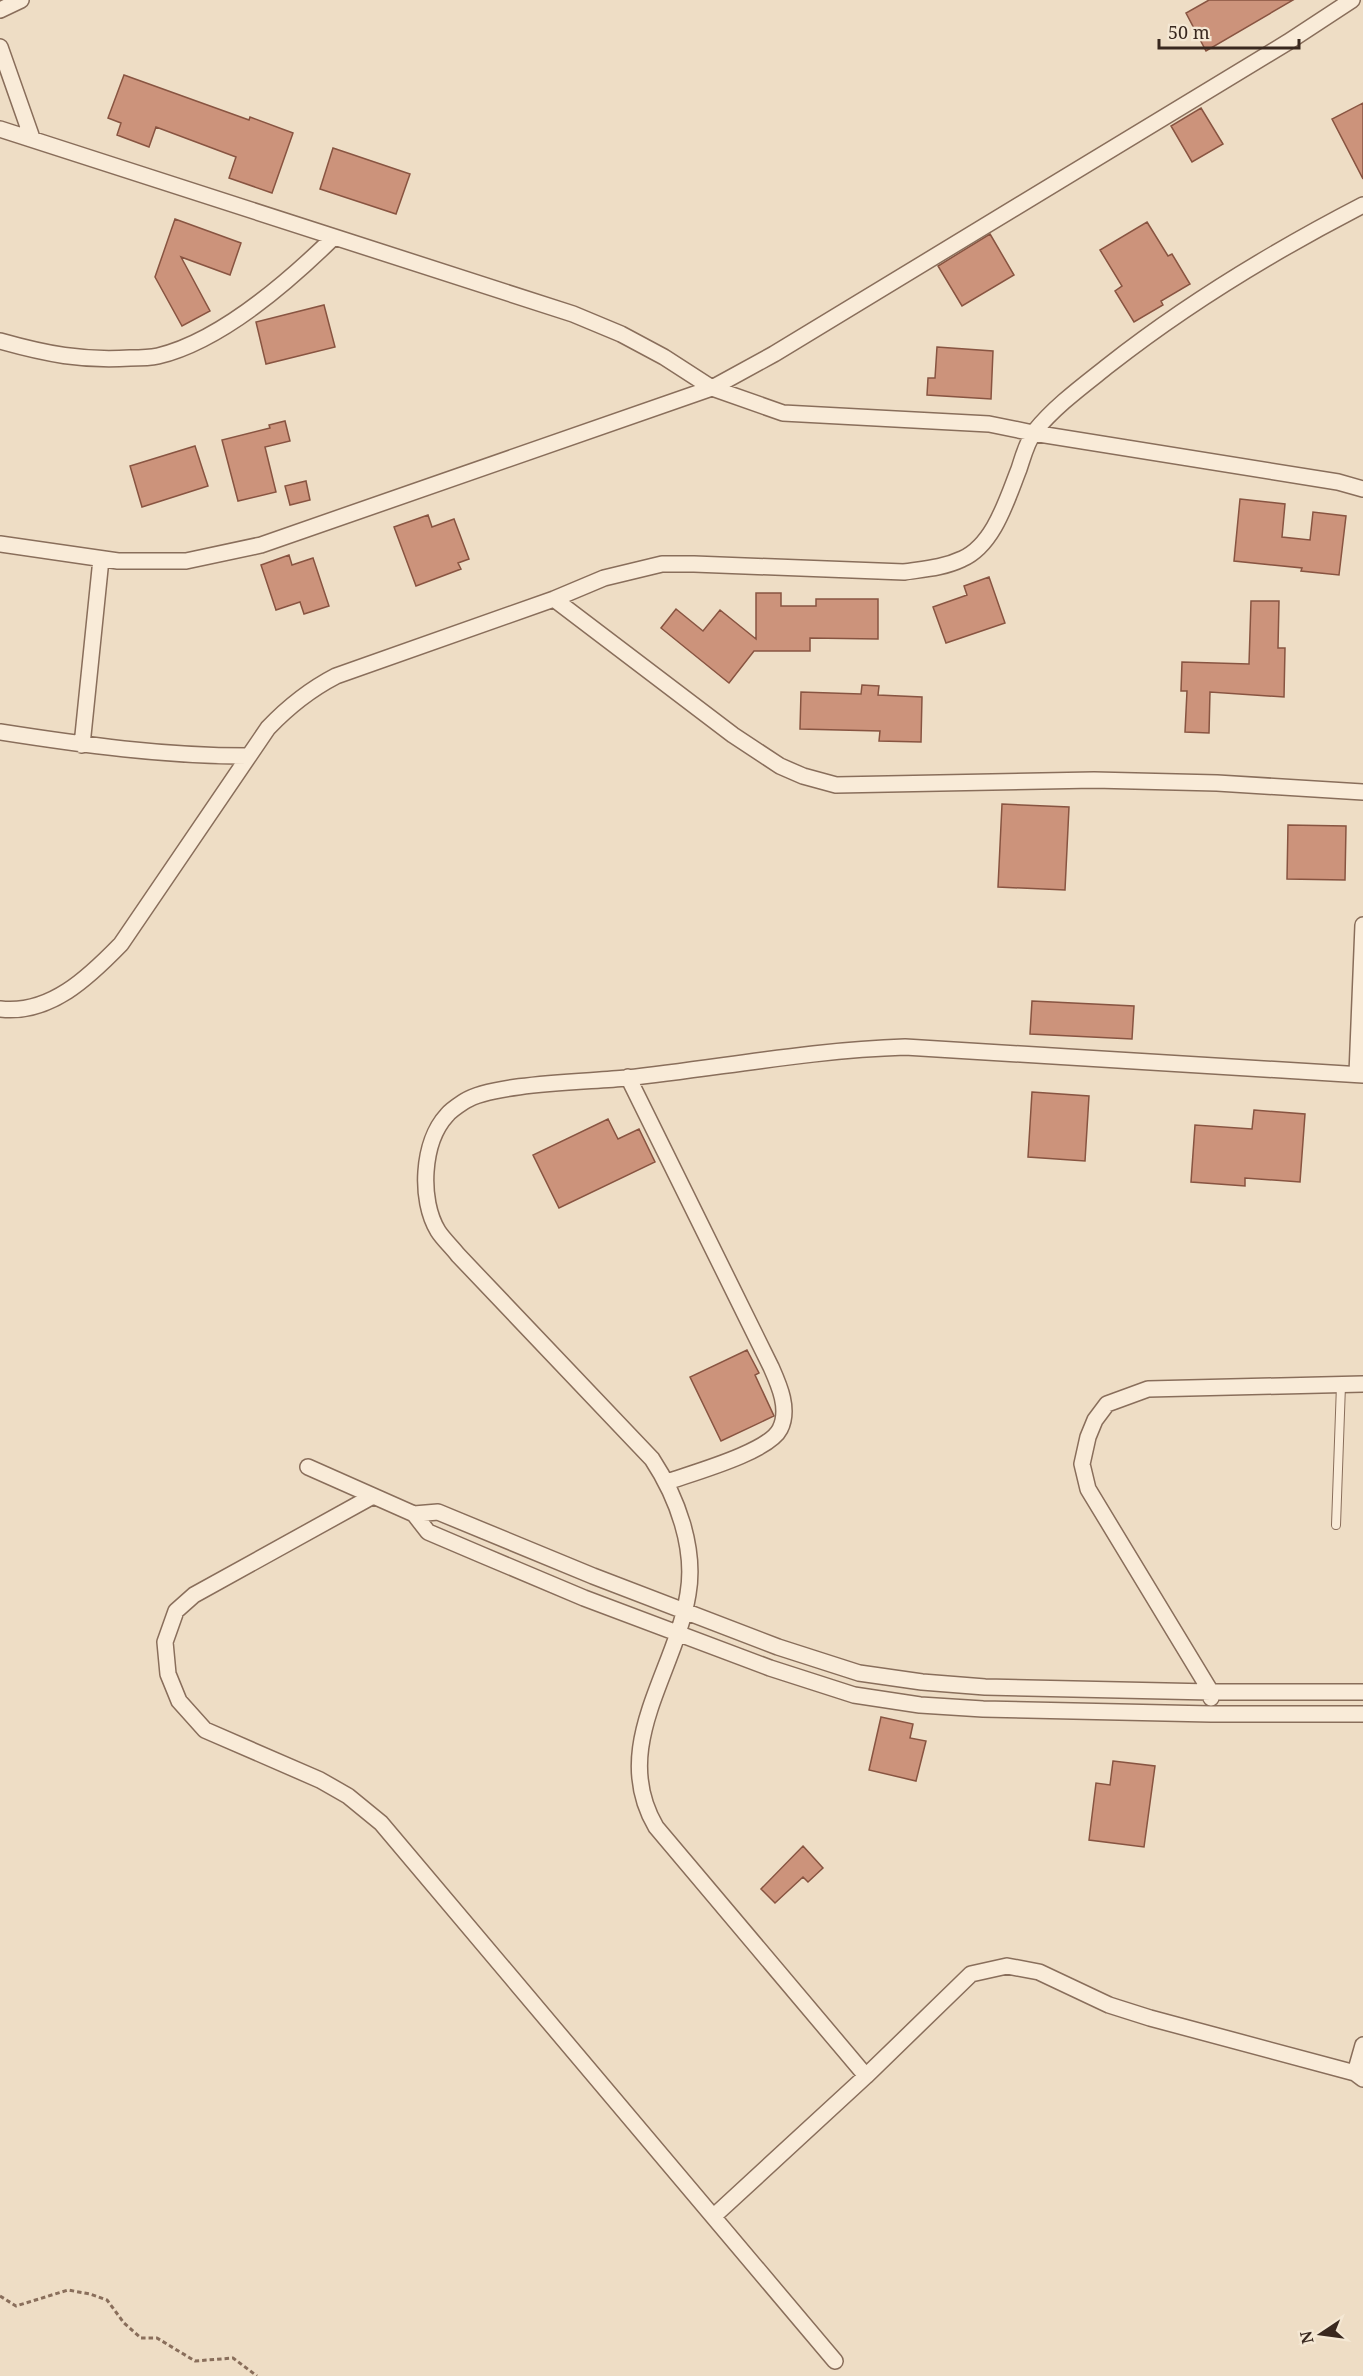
<svg xmlns="http://www.w3.org/2000/svg" width="1363" height="2376" font-family="'Noto Serif',serif">
<rect width="100%" height="100%" fill="#eeddc5"/>
<path fill="#cc937b" stroke="#885441" stroke-width="1.5" d="M1209,0H1293L1206,51L1186,13Z
M124,75L249,120L250,117L293,133L272,193L229,178L236,157L156,127L149,147L117,135L121,123L108,118Z
M1363,103V179L1332,119Z
M1201,108L1223,144L1192,162L1171,126Z
M333,148L410,174L396,214L320,189Z
M175,219L241,243L230,275L181,257L210,311L182,326L155,277Z
M1147,222L1168,256L1172,254L1190,284L1161,301L1163,305L1134,322L1115,291L1122,286L1100,250Z
M990,234L1014,275L962,306L938,266Z
M324,305L335,347L266,364L256,322Z
M937,347L993,351L991,399L927,395L928,378H935Z
M285,421L290,441L265,447L276,492L238,501L222,440L270,428L269,425Z
M195,446L208,486L142,507L130,466Z
M306,481L310,500L290,505L285,486Z
M1240,499L1285,504L1282,537L1310,540L1313,512L1346,516L1339,575L1301,571L1302,568L1234,561Z
M428,515L432,527L454,519L469,559L458,563L461,569L416,586L394,527Z
M289,555L292,565L313,558L329,606L304,614L300,602L276,610L261,565Z
M989,577L1005,623L946,643L933,607L967,595L964,586Z
M756,593H781V606H816V599H878V639L810,638V651H754L729,683L661,628L676,609L703,631L720,610L756,639Z
M1251,601H1279L1278,648H1285L1284,697L1210,692L1209,733L1185,732L1187,691H1181L1182,662L1249,664Z
M862,685L879,686L878,695L922,697L921,742L879,741L880,731L800,729L801,692L861,694Z
M1002,804L1069,807L1065,890L998,887Z
M1288,825L1346,826L1345,880L1287,879Z
M1032,1001L1134,1006L1132,1039L1030,1034Z
M1032,1092L1089,1096L1085,1161L1028,1157Z
M1254,1110L1305,1114L1300,1182L1245,1178V1186L1191,1182L1195,1125L1252,1129Z
M608,1119L618,1139L639,1129L655,1162L559,1208L533,1155Z
M747,1350L759,1373L755,1375L774,1416L721,1441L690,1377Z
M881,1717L913,1724L910,1738L926,1741L916,1781L869,1770Z
M1113,1761L1155,1766L1144,1847L1089,1840L1096,1783L1110,1785Z
M803,1846L823,1868L808,1882L803,1877L775,1903L761,1889Z"/>
<g fill="none" stroke-linecap="round" stroke-linejoin="round">
<defs>
<path id="lane" d="M1336,1525L1341,1385"/>
<path id="street" d="M0,10L21,0
M0,47L32,138
M0,129L573,314L621,334L664,357L712,388L783,413L989,424L1033,433L1338,482L1363,489
M0,341C46,354 82,361 130,358C139,358 149,358 158,356C221,341 288,282 334,237
M0,544L118,561H186L261,545L712,388L774,354L1288,42L1352,0
M554,599L733,735L780,766L803,776L836,785L1094,780L1217,783L1363,792
M0,732C83,745 164,756 248,756
M82,745L101,559
M0,1009C50,1015 89,977 121,944L268,728C289,706 309,690 336,676L554,599L604,578L662,564H694L904,572C924,569 943,568 962,559C994,545 1007,499 1019,469C1023,457 1027,441 1035,431C1055,406 1084,385 1109,365C1188,303 1274,251 1363,205
M1357,1074L1363,925
M628,1077L771,1367C779,1385 790,1409 780,1429C769,1452 692,1473 667,1482
M308,1467L414,1514L428,1532L482,1555L584,1598L770,1668L854,1695L920,1705L983,1709L1211,1714H1363
M373,1496L194,1595L176,1611L165,1642L168,1674L179,1701L205,1730L320,1780L348,1796L381,1823L835,2361
M414,1514L438,1512L593,1576L778,1647L859,1673L922,1682L985,1687L1211,1692H1363
M1211,1698V1692L1088,1489L1082,1464L1088,1437L1095,1420L1107,1404L1148,1389L1363,1384
M1355,2073L1363,2045
M866,2076L656,1827C609,1747 675,1674 688,1594C696,1548 677,1497 652,1459L458,1255C452,1247 443,1239 438,1231C419,1200 422,1142 447,1115C451,1110 459,1105 465,1101C493,1083 588,1082 626,1078C719,1068 811,1050 905,1047L1363,1075
M714,2216L866,2076L971,1974L1007,1966L1039,1972L1109,2005L1150,2018L1355,2073L1363,2079"/>
</defs>
<use href="#lane" stroke="#896e5b" stroke-width="10"/>
<use href="#street" stroke="#896e5b" stroke-width="18"/>
<path stroke="#896e5b" stroke-width="3" stroke-dasharray="4.5 3" stroke-linecap="butt" d="M0,2296L16,2306L68,2290L90,2294L107,2300L124,2323L141,2338H157L195,2361L233,2358L257,2376"/>
<use href="#lane" stroke="#f9ebd8" stroke-width="8"/>
<use href="#street" stroke="#f9ebd8" stroke-width="15"/>
</g>
<g transform="translate(1321 2334) rotate(257)" stroke="#f5e8d4" stroke-width="4.5" paint-order="stroke">
<path d="M0-4.5L10 22L0 15L-10 22Z" fill="#39281f"/>
<text y="-9" font-size="16" font-weight="bold" text-anchor="middle" fill="#39281f">N</text>
</g>
<path d="M1159 39v9h140v-9" fill="none" stroke="#39281f" stroke-width="3"/>
<text x="1168" y="39" font-size="18" fill="#39281f" stroke="#f5e8d4" stroke-width="4.5" paint-order="stroke">50 m</text>
</svg>
